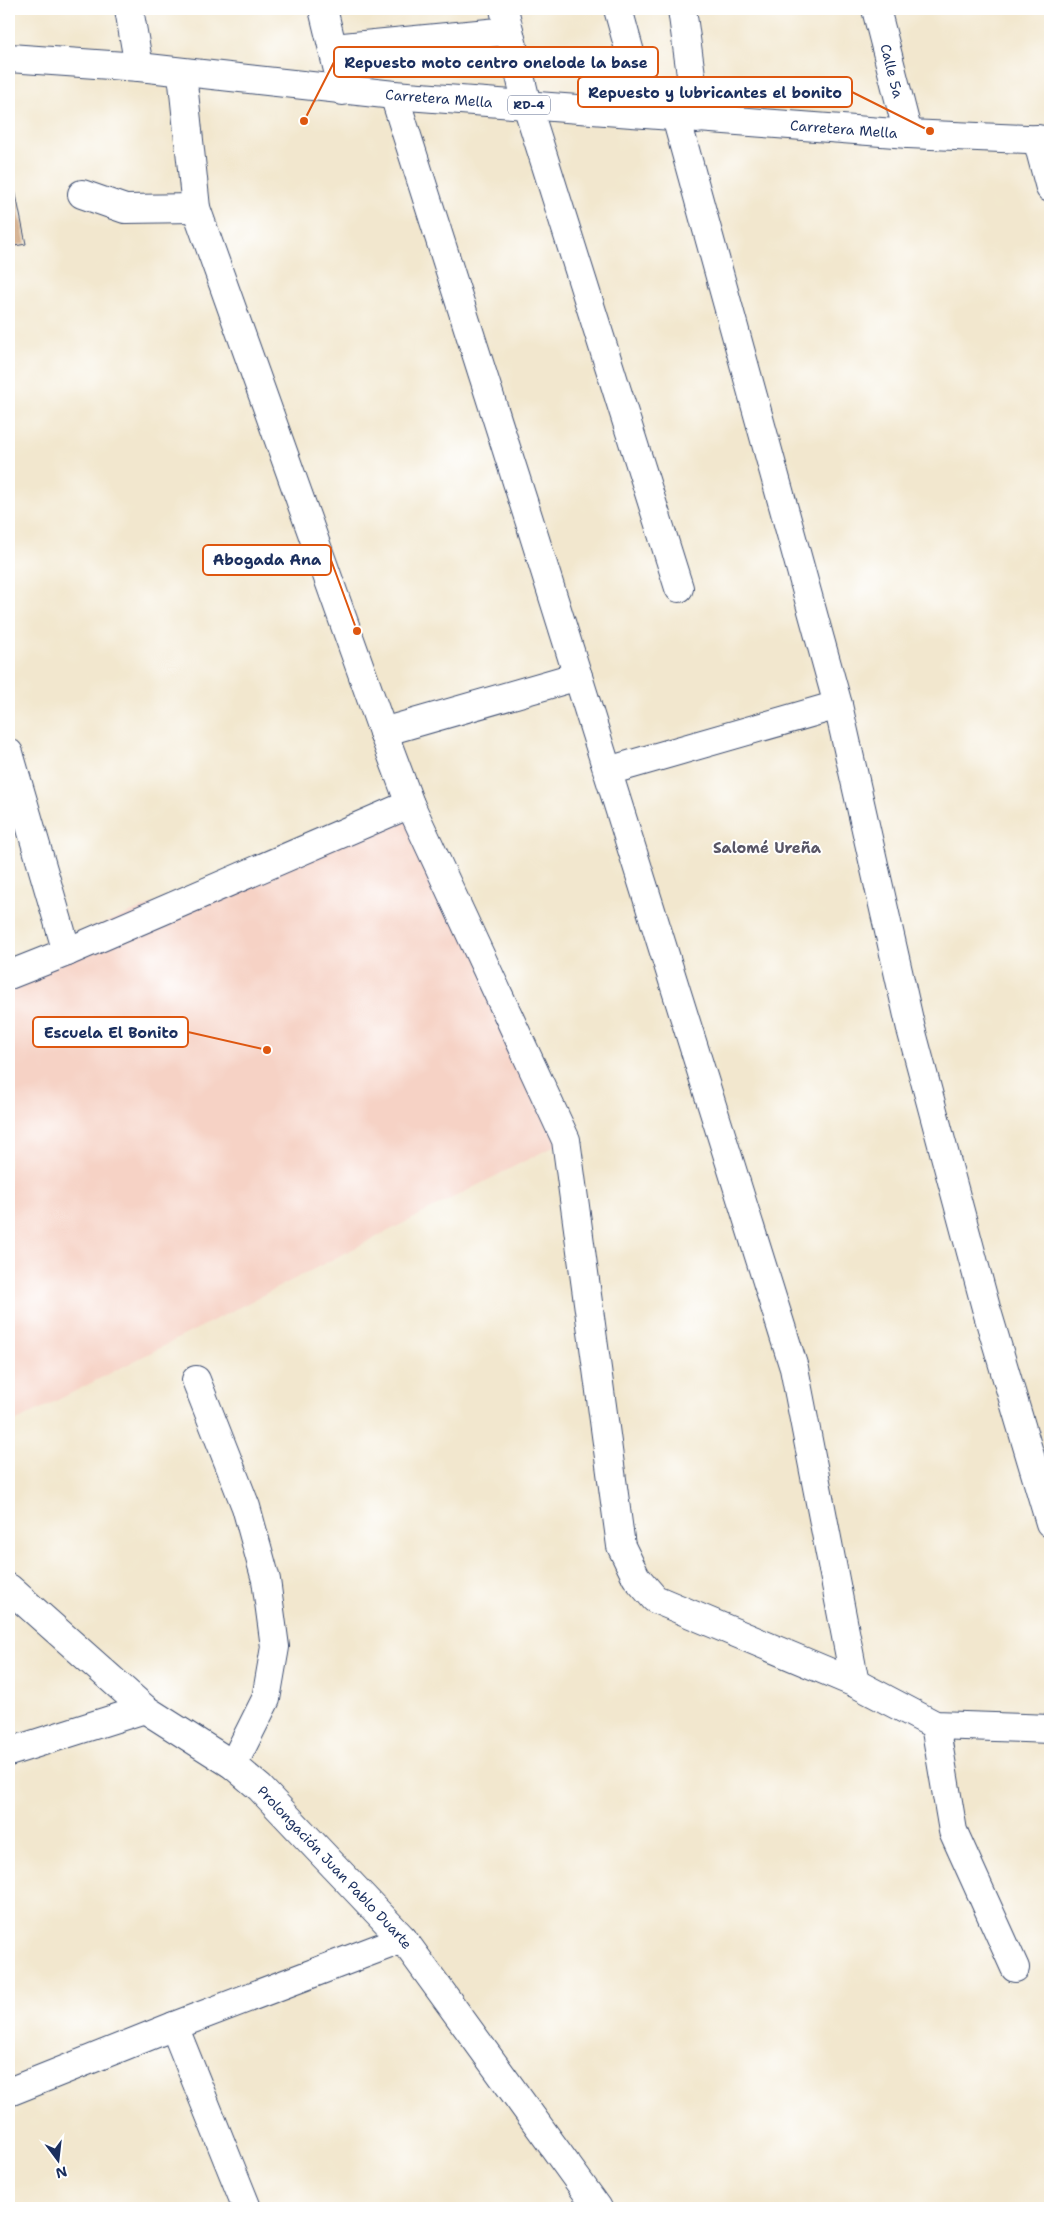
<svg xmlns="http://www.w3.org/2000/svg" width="1059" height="2217" font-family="'Shantell Sans',sans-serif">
<rect width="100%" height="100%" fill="#fff"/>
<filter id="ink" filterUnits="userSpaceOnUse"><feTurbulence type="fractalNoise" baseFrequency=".02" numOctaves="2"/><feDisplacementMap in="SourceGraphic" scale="10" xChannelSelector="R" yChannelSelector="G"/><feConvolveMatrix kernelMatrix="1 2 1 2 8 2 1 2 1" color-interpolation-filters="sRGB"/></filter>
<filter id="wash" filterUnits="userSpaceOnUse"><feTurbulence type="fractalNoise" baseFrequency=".0096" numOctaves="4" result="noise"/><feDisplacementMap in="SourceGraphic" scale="20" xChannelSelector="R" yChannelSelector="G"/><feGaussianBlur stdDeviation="1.12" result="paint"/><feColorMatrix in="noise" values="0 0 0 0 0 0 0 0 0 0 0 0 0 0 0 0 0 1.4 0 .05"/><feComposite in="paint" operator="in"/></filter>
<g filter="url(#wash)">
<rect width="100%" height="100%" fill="#f2e7ce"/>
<path fill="#f6d2c5" d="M410,804L566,1140L9,1425V960Z"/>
<g id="blocks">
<path fill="#c99c72" d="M9,160L26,244L9,247Z"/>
</g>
</g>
<g filter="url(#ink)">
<use href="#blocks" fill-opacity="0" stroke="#3b4b6f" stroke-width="1"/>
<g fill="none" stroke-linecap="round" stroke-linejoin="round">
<defs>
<g id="minor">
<path d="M129,9L139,67"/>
<path d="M323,9L343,91"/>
<path d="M504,9L527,105L679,588"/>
<path d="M618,9L647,114"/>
<path d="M682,9L697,119"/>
<path id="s1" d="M876,9L908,134"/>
<path d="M333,48L509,31"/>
<path d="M182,73L196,208L383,732L410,804L566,1140L621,1546L636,1577L655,1599L855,1683L935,1725L1050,1729"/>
<path d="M394,95L530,523L794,1368L855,1683"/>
<path d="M676,117L838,705L911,1029L986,1308L1050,1523"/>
<path d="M1037,139L1050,188"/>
<path d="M82,194L125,209L196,208"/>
<path d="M383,732L578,676"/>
<path d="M9,753L67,952"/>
<path d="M608,771L838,705"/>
<path d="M9,975L67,952L410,804"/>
<path d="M196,1380L246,1507L266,1580L275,1647L266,1699L233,1765"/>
<path id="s2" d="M9,1588L145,1709L233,1765L260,1788L403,1939L598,2208"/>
<path d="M935,1725L953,1831L1015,1968"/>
<path d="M9,1752L145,1709"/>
<path d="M174,2026L247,2208"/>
<path d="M9,2092L174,2026L403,1939"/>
</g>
<g id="major">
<path id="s3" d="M9,58L139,67L394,95L908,134L1050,140"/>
</g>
</defs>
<use href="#minor" stroke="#3b4b6f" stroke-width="30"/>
<use href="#major" stroke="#3b4b6f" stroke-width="30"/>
<use href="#minor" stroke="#fff" stroke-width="28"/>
<use href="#major" stroke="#fff" stroke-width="28"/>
</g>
</g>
<g text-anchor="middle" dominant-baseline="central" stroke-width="4" stroke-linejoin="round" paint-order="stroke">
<rect fill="#fff" stroke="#5f6d8e" stroke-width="1" x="508" y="95.5" width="42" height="19" rx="4"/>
<g font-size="12" font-weight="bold" fill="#1b2f5e">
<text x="529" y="105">RD-4</text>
</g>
<g font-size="14" fill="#1b2f5e" stroke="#fff">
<text stroke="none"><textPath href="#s1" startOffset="64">Calle 5a</textPath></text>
<text stroke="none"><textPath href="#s3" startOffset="432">Carretera Mella</textPath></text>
<text stroke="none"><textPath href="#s3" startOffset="838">Carretera Mella</textPath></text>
<text stroke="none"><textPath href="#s2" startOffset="431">Prolongación Juan Pablo Duarte</textPath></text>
</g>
<g font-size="15" font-weight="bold" fill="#585565" stroke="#fff">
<text x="767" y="848">Salomé Ureña</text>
</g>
</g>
<path fill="none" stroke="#de5710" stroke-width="2" d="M304 121L334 62M930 131L852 92M357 631L331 560M267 1050L188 1032"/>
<g fill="#de5710" stroke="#fff" stroke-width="2">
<circle cx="304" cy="121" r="5"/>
<circle cx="930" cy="131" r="5"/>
<circle cx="357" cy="631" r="5"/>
<circle cx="267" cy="1050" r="5"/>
</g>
<g fill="#fff" stroke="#de5710" stroke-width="2">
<rect x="334" y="47" width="324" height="30" rx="5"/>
<rect x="578" y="77" width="274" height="30" rx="5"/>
<rect x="203" y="545" width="128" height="30" rx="5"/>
<rect x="33" y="1017" width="155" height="30" rx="5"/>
</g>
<g font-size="15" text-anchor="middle" font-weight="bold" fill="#1b2f5e">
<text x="496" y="68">Repuesto moto centro onelode la base</text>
<text x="715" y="98">Repuesto y lubricantes el bonito</text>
<text x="267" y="565">Abogada Ana</text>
<text x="111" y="1038">Escuela El Bonito</text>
</g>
<rect width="1059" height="2217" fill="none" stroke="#fff" stroke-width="30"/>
<g transform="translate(58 2160) rotate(165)" stroke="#ffffff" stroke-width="4" paint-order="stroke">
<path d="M0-4L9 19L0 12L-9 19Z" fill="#1b2f5e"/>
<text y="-8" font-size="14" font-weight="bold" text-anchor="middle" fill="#1b2f5e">N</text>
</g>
</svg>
